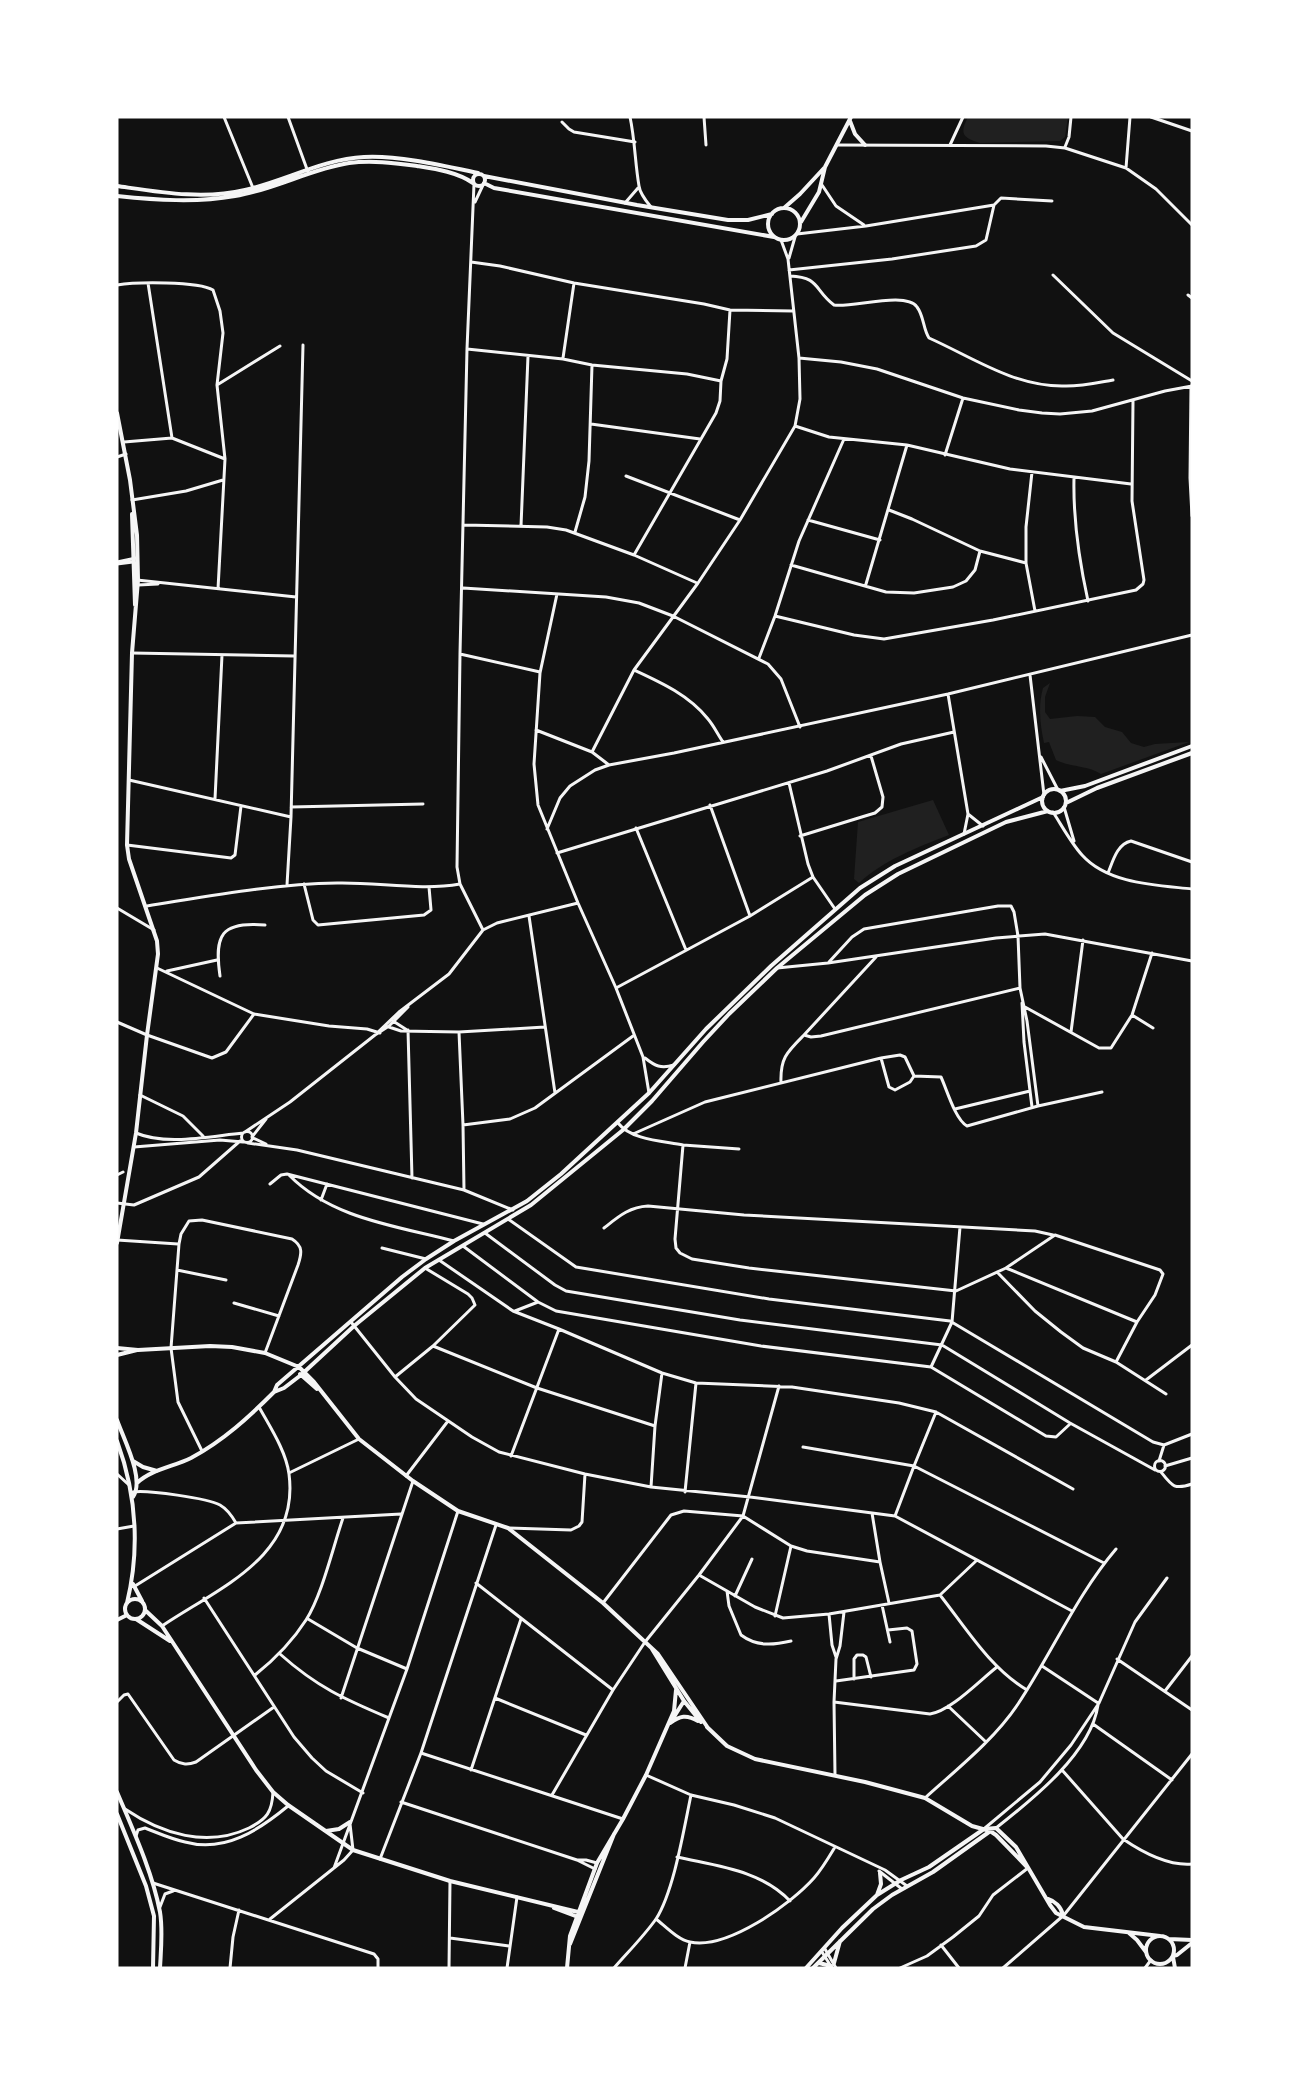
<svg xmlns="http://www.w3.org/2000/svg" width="1309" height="2085" font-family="'Open Sans',sans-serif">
<rect width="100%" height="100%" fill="#111"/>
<path fill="#202020" d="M968,117H1068L1065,137L1060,141L980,143C963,138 959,134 968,117Z
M1050,683L1045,697V712L1050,719L1077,716L1095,717L1105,727L1122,732L1131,743L1144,747L1155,744L1189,742L1101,774C1090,766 1070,767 1056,760L1049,742L1044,743C1040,724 1038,706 1043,688Z
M933,800L949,835C918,847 884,860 859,883L854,879L858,822Z"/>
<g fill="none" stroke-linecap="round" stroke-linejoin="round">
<path stroke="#f5f5f5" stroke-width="3" d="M224,117L253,188
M288,117L308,172
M630,117C635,140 635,163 639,186C640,194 646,201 651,207
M704,117L706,145
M1151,117L1192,131
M562,122L569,129L574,132L635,142
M837,145L1046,146L1065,148L1126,168L1156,189L1192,225
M950,145L963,117
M1065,147L1069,137L1071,117
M1126,168L1130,117
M474,184L467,349L460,654L457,867L460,884L483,930
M822,185L836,206L864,225
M475,202L483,185
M625,203L638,188
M797,234L866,226L994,205
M789,258L795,237
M471,262L500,266L574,283L704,304L730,310L793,311
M789,270L892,259L976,246L986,240L994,205L1001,198L1052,201
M1053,275L1113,333L1192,381
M790,276C820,277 814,290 834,305C852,308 906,291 917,307C924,316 923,329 929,338C972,357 1013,386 1062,386C1079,387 1096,383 1113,380
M148,283L172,438
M117,285C135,282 198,281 213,290L220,311L223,333L217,385L225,459L218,589
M1188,295L1192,298
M467,349L563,359L592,365L687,374L721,381
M563,358L574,283
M799,358L841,362L877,369L963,398L1019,410L1042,413L1060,414L1092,411L1165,391L1192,386
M217,385L280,346
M1191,386L1190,478L1192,516
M591,424L700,439
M795,426L829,437L907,445L1010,469L1131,484
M124,442L172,438L225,459
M945,455L963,398
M117,457L126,454
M1032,472L1026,527V563L1035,611
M626,476L740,520
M1074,478C1073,520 1079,560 1088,601
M132,500L186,491L223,480
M889,510L912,519L980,551L1026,563
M808,520L880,540
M464,525L547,527L566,530L634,555L697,583
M521,526L528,356
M575,532L585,497L589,461L592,365
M634,555L716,413L720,401L721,381L727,359L730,310
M117,562L136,558
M117,564L133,562
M791,565L886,592L914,593L953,587L966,581L975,570L980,551
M137,580L296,597
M866,584L907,445
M138,585L158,584
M463,588L606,597L639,603L673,616L768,664L781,679L800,727
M557,594L540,673L534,764L538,805L578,903L616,988L643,1057L649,1093
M775,616L854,635L884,639L993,620L1136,590L1143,584L1144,580L1132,501L1133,401
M132,653L294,656
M460,654L540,672
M759,658L775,616L799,541L844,439
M634,670C660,682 689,695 708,719C714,726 718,735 723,742
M1030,675L1044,795
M948,694L968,814L964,834
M536,730L592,752L609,765
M592,752L634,670L698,583L740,520L795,426L800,399L799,358L788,259L781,240
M1041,757L1058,790
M129,780L291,817
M789,783L808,864L813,877L835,909
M215,799L222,655
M710,805L750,916
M291,807L423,804
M1064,807L1074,841
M1053,812C1062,826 1071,843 1082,855C1108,884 1156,885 1192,889
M968,814L983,826
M636,828L686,950
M547,829L560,798L570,786L595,770L609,765L674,753L948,694L1192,635
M800,836L865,816L875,813L882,807L883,797L871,756
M127,845L231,858L235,855L241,806
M557,853L827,771L901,744L954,732
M1108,873C1113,861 1117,844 1131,841L1192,862
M304,884L313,920L318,925L424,915L431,910L429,887
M287,885L291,817L303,345
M147,906C210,896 273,884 337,883C378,882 420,891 460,884
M117,908L154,930
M529,916L555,1093
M829,962L852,937L864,929L998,906H1011L1014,912L1018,936L1020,988L1027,1021L1038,1106
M157,968L254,1014L329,1026L367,1029L380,1033
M777,968L828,963L996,938L1045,934L1192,961
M167,971L217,960
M220,976C214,935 221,921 265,925
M616,988L750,916L813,877
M1022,1003L1024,1042L1032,1107
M1025,1007L1099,1048H1111L1132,1015L1152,953
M1132,1015L1153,1028
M393,1021L407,1030
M117,1022L147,1035L212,1058L226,1052L254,1014
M389,1027L401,1031L459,1032L545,1027
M408,1030L412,1178
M459,1032L463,1125L464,1190
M1071,1032L1083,940
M375,1035L399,1012L449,974L483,930L497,923L578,903
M804,1035L876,957
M645,1058C655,1066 661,1069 674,1065
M914,1076L941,1077C947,1090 955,1119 967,1126L1038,1106L1102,1092
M781,1083C780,1058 787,1052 804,1035L811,1037L821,1036L1020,988
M140,1095L183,1116L203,1136
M955,1109L1030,1091
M618,1123C631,1140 663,1141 683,1145L675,1239L676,1248L680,1253L692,1259L749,1268L956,1291L1006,1268L1055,1235L1160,1270L1163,1274L1155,1295L1137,1322L1116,1362
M463,1125L510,1119L535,1108L633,1036
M241.5 1137a5.5 5.5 0 1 1 11 0a5.5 5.5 0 1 1-11 0Z
M245,1132L290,1102L375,1035L389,1026L408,1007
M136,1133C166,1146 211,1136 243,1133
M633,1134L705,1102L881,1058L900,1055L905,1057L914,1076L910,1082L895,1090L889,1087L881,1058
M252,1137L266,1119
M253,1138L266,1144
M248,1143L297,1150L464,1190L513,1210
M683,1145L739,1149
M134,1147L220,1140L243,1142
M117,1175L123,1172
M289,1175C332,1219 397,1226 454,1241
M270,1184L281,1175L287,1174L483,1224
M321,1200L327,1184
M117,1203L134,1205L199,1177L240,1141
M508,1219L576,1267L769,1299L950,1321L1153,1442L1164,1445L1192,1434
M604,1228C618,1217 629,1207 648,1206L744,1215L1035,1231L1053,1235
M485,1233L555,1285L566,1291L740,1320L942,1345L1070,1423L1155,1470
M117,1240L178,1244
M463,1246L538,1302L556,1311L761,1346L931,1367L1046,1436L1056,1437L1070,1424
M382,1248L426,1259
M439,1260L513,1311L559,1329L662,1373L696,1383L792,1387L899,1403L936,1412L1073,1489
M1006,1268L1137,1322
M177,1270L226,1280
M997,1272L1035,1311L1061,1332L1083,1348L1116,1362L1166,1394
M234,1303L279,1316
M515,1311L538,1302
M351,1322L395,1377L416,1399L472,1437L499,1452L585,1474L651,1487L750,1497L895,1516L1072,1611
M433,1346L537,1388L655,1426
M931,1367L952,1322L960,1227
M395,1377L433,1346L475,1305L472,1298L468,1294L425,1268
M1146,1380L1192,1345
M803,1447L914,1466L936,1412
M202,1451L178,1402L171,1348L179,1244L181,1234L189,1221L202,1220L292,1239C303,1246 302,1253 298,1265L265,1353
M511,1456L559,1329
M1154.5 1466a5.5 5.5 0 1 1 11 0a5.5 5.5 0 1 1-11 0Z
M1159,1461L1164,1445
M1165,1466L1192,1458
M1161,1472C1172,1486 1174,1490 1192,1484
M289,1473L359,1439
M117,1474L129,1485
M406,1476L448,1421
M651,1487L655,1426L662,1373
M133,1492C148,1490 207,1498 220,1505C227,1509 232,1516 236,1523
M685,1492L696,1383
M872,1513L880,1562
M895,1516L914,1466L1104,1563
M509,1528L571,1530L579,1526L582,1522L585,1474
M117,1529L134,1526
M699,1575L755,1607L783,1618L829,1614L940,1595L976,1561
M476,1583L613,1690
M135,1586L236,1523L401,1514
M727,1591L729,1606L741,1635C757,1647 774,1645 791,1641
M940,1595C966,1628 990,1668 1027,1690
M735,1596L752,1559
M204,1598L294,1737L312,1758L326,1771L363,1793
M603,1603L671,1515L684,1511L743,1516L791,1546
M882,1605L890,1642
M829,1614L832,1645L836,1657
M775,1616L791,1546L807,1551L880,1562L889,1603
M308,1619L357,1648L407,1669
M162,1626C218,1588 300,1557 289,1474C286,1451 270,1427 259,1407
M280,1654C317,1687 344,1699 389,1718
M1117,1659L1192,1710
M1042,1666L1098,1703
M255,1675C275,1659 292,1642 306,1620C322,1595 333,1547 343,1518
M854,1679V1659L857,1655H863L866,1657L871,1677
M836,1681L914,1670L917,1664L912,1631L907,1628L888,1630
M1165,1691L1192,1656
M341,1698L413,1481
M495,1698L586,1735
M117,1702L124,1695L128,1694L174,1760C182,1765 188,1765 196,1762L274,1707
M834,1702L930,1714C951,1711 980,1680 997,1667
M948,1706L986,1742
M1093,1724L1172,1780
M421,1753L623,1819
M471,1770L521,1619
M1062,1770L1123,1839C1142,1852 1169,1866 1192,1864
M646,1775L691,1795L734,1805L775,1818L885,1870L907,1886
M835,1775L834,1702L836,1659L840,1646L844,1612
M552,1795L613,1690L645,1642L699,1575L743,1516L779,1386
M925,1798C957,1769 994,1740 1018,1704C1052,1653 1076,1596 1116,1549
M401,1802L577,1860L595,1869
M125,1809C162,1834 207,1848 249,1828C267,1819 272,1812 273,1792
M985,1828L1040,1782L1071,1745L1099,1703L1135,1622L1167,1578
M996,1828C1033,1799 1091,1753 1098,1705
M136,1836L138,1830L145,1828C158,1833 171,1839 185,1842C225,1853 259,1830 288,1806
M677,1857C716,1866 761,1870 790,1901
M380,1859L421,1753L496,1525
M577,1860H586L597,1863
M334,1868L407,1669L458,1511
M879,1871L902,1889
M153,1883L374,1954L378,1959V1968
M160,1907L165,1894L173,1891
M270,1919L344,1860L353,1850L350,1824
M656,1919C665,1926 678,1940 690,1942C727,1950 791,1904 814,1878C822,1869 829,1857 835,1847
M450,1938L509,1946
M941,1945L959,1968
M825,1949L836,1968
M822,1952L832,1968
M230,1968L233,1937L239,1910
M449,1968L450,1881
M507,1968L517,1897
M614,1968C628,1952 644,1936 656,1919C674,1891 684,1828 691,1795
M685,1968L690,1942
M900,1968L927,1956L953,1937L979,1916L993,1895L1028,1868
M1003,1968L1064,1915L1192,1754
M1145,1968L1151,1960"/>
<path stroke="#f5f5f5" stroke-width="4" d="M850,121L855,134L865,145
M473 180a6 6 0 1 1 12 0a6 6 0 1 1-12 0Z
M484,176L637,205L728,220H748L772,214
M484,183L494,188L774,237
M117,186C159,192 203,200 245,190C285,181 323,159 364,157C398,155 445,166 478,173
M117,196C156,200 196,203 235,196C274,190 310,169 349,163C372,160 394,163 417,166C436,169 457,172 473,183
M784,208L800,194L825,167L851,117
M768 224a16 16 0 1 1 32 0a16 16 0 1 1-32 0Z
M801,222L819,192L825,167
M117,413L130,480L137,535L138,580L132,653L127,845L129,859L157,941L158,954L147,1035L136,1133L117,1243
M132,514L135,605
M1042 801a12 12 0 1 1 24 0a12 12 0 1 1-24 0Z
M1060,791L1085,786L1192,746
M1066,803L1097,788L1192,753
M117,1348L138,1350L210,1346L232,1347L265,1353L299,1367L314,1382L359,1439L413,1481L458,1511L508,1528L603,1603L658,1654L708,1728
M117,1355L137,1350
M300,1374L317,1389
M274,1392L284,1388L301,1375L354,1326L425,1268L531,1205L623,1130L652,1101L703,1042L729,1014L777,968L865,895L898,874L1006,822L1048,811
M117,1420C124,1440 145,1479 133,1497
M117,1441C136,1493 140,1549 127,1603
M133,1461L143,1467L157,1471
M137,1483C152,1469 173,1467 191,1458C223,1441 249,1417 274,1392L277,1385L402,1277L426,1259L454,1241L527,1201L561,1174L649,1093L706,1029L771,966L860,888L895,866L1043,797
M133,1584L142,1601
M125 1609a10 10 0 1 1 20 0a10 10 0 1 1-20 0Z
M145,1610L162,1626L256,1770L273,1792L288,1805L353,1850L450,1881L582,1913
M136,1619L170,1641
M117,1620L127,1615
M652,1649L684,1701L701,1722
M672,1720L684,1701
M670,1723C680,1716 686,1714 698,1721
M707,1727L727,1746L755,1759L865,1782L925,1798L972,1826L990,1831L996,1835L1028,1868
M117,1792C133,1830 152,1871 160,1912C163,1930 161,1949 160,1968
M117,1814L146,1886L154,1916L153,1968
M326,1831L339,1829L350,1822
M877,1895L881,1884L880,1873
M1048,1899C1055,1901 1061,1907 1063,1915
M554,1908L578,1917
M1129,1933L1137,1940L1146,1952
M1146 1950a14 14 0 1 1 28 0a14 14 0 1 1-28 0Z
M1169,1939L1192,1940
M570,1944L614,1834
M1173,1956L1177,1955L1192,1943
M1173,1957L1175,1968
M819,1963L831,1966
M834,1963L840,1941
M567,1968L570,1936L597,1863L623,1819L646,1775L674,1711L676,1690
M806,1968L842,1928L877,1895L901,1880L929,1867L984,1829L996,1828L1016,1847L1050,1905L1056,1913L1084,1927L1160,1936
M813,1968L873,1909L892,1895L933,1872L989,1832"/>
</g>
<rect width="1309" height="2085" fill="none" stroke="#ffffff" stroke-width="237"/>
</svg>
